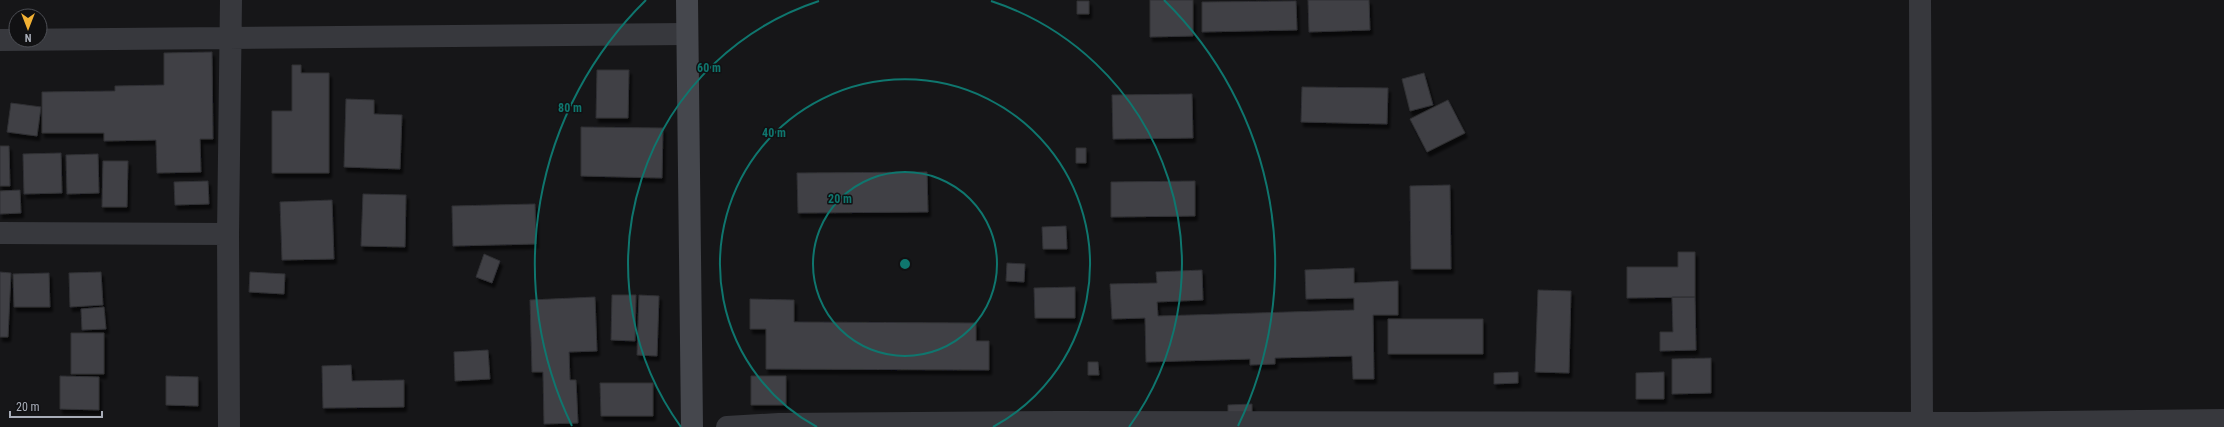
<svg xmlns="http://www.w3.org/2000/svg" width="2224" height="427" font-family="'Roboto Condensed',sans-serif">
<defs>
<filter id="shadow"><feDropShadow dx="2.5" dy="4.5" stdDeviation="1" flood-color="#0009"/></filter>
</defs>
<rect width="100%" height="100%" fill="#161618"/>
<path fill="#404145" stroke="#303034" filter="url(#shadow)" d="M1150,0H1193V36L1150,37Z
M1308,0H1369L1370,30L1309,32Z
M1077,1H1089V14H1077Z
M1296,1L1297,30L1202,32V2Z
M212,52L213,139H200L201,172L157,173L156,140L104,141V133H42V92L115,91V86L164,85V53Z
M292,65H301V73H329V173H272V111H292Z
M597,70H629L628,118H596Z
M1424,73L1433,105L1410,111L1402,79Z
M1302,87L1388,88L1387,124L1301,122Z
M1192,94L1193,138L1113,139L1112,95Z
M346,99L374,100V114L402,115L400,169L344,167Z
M1448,100L1465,133L1427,152L1410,119Z
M11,103L41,107L37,136L7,132Z
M581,127L663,128L662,178L581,176Z
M0,146H9L10,186H0Z
M1076,148H1086V163H1076Z
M61,153L62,193L24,194L23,154Z
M98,154L99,193L67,194L66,155Z
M103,161H128L127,207H102Z
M927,172L928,212L798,213L797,173Z
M208,181L209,204L175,205L174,182Z
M1195,181V216L1111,217V182Z
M1450,185L1451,269H1411L1410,186Z
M20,190L21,213L0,214V191Z
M363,194L406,195L405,247L361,246Z
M332,200L334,259L282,260L280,202Z
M535,204L536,244L453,246L452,206Z
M1066,226L1067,249H1043L1042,227Z
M1678,252H1695V297L1627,298V267H1678Z
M484,254L500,261L492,283L476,277Z
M1007,263L1025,264L1024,282L1006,281Z
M1354,268V283L1398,281V315H1373L1374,379H1353L1352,356L1275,358V364L1250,365V359L1146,362L1145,318L1112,319L1110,284L1157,283L1156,272L1202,270L1203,300L1157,302L1158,316L1354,310V298L1306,299L1305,270Z
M0,272L11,273L8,337H0Z
M101,272L103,305L70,307L69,273Z
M250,272L285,274L284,294L249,292Z
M49,273L50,307H14L13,274Z
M1075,287V318H1035L1034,288Z
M1538,290L1571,291L1569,373L1535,372Z
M612,295H636L635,341L611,340Z
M639,295L659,296L657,356L637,355Z
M595,297L597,351L569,352L570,380H576L578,423L544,424L543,372H532L530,300Z
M1672,297H1695L1696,350L1660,351V332H1673Z
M750,299L794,300V322L976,323V341H989V370L766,369V329H750Z
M104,307L106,329L82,330L81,309Z
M1388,319H1483V354H1388Z
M71,333H104V374H71Z
M488,350L490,379L455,381L454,352Z
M1711,358V393L1672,394V359Z
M1088,362H1098L1099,375H1088Z
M351,365L352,381L404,380V407L323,408L322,366Z
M1518,372V383L1494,384V373Z
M1664,372V399H1636V373Z
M60,376L99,377V410L60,409Z
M166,376L198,377V406L166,405Z
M751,376H786V405H751Z
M600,383H653V416H601Z
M1252,404V413L1228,414V405Z"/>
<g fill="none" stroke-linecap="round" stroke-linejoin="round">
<path stroke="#37383d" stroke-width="22" d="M1920,0L1922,423
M0,40L687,34
M0,233L228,234
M229,427L228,234L231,0
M727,427L779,424L1059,422L1973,423L2224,420"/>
<path stroke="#45474d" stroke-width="22" d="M687,0L692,427"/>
</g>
<g fill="none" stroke="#0f766e" stroke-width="2">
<circle cx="905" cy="264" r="92"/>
<path d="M817 427A185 185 0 1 1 993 427"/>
<path d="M681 427A277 277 0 0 1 819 1M991 1A277 277 0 0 1 1129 427"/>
<path d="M572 426A370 370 0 0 1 646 0M1164 0A370 370 0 0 1 1238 426"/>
</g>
<circle cx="905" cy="264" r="6" fill="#0f766e" stroke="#111113" stroke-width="2"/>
<g font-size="12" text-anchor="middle" font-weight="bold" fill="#0f766e" stroke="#111113" stroke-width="3" stroke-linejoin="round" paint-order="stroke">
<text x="709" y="72">60 m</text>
<text x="570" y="112">80 m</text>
<text x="774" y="137">40 m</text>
<text x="840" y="203">20 m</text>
</g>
<g transform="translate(28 28) rotate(180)"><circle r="19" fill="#111113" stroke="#4d4f55"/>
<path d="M0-3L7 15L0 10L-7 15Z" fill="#f2b134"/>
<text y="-6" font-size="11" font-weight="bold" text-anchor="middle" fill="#a8adb8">N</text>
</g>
<path d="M10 411v6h92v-6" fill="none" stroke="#a8adb8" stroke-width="2"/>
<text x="16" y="411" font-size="12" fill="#a8adb8" stroke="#111113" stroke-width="3" paint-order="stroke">20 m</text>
</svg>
